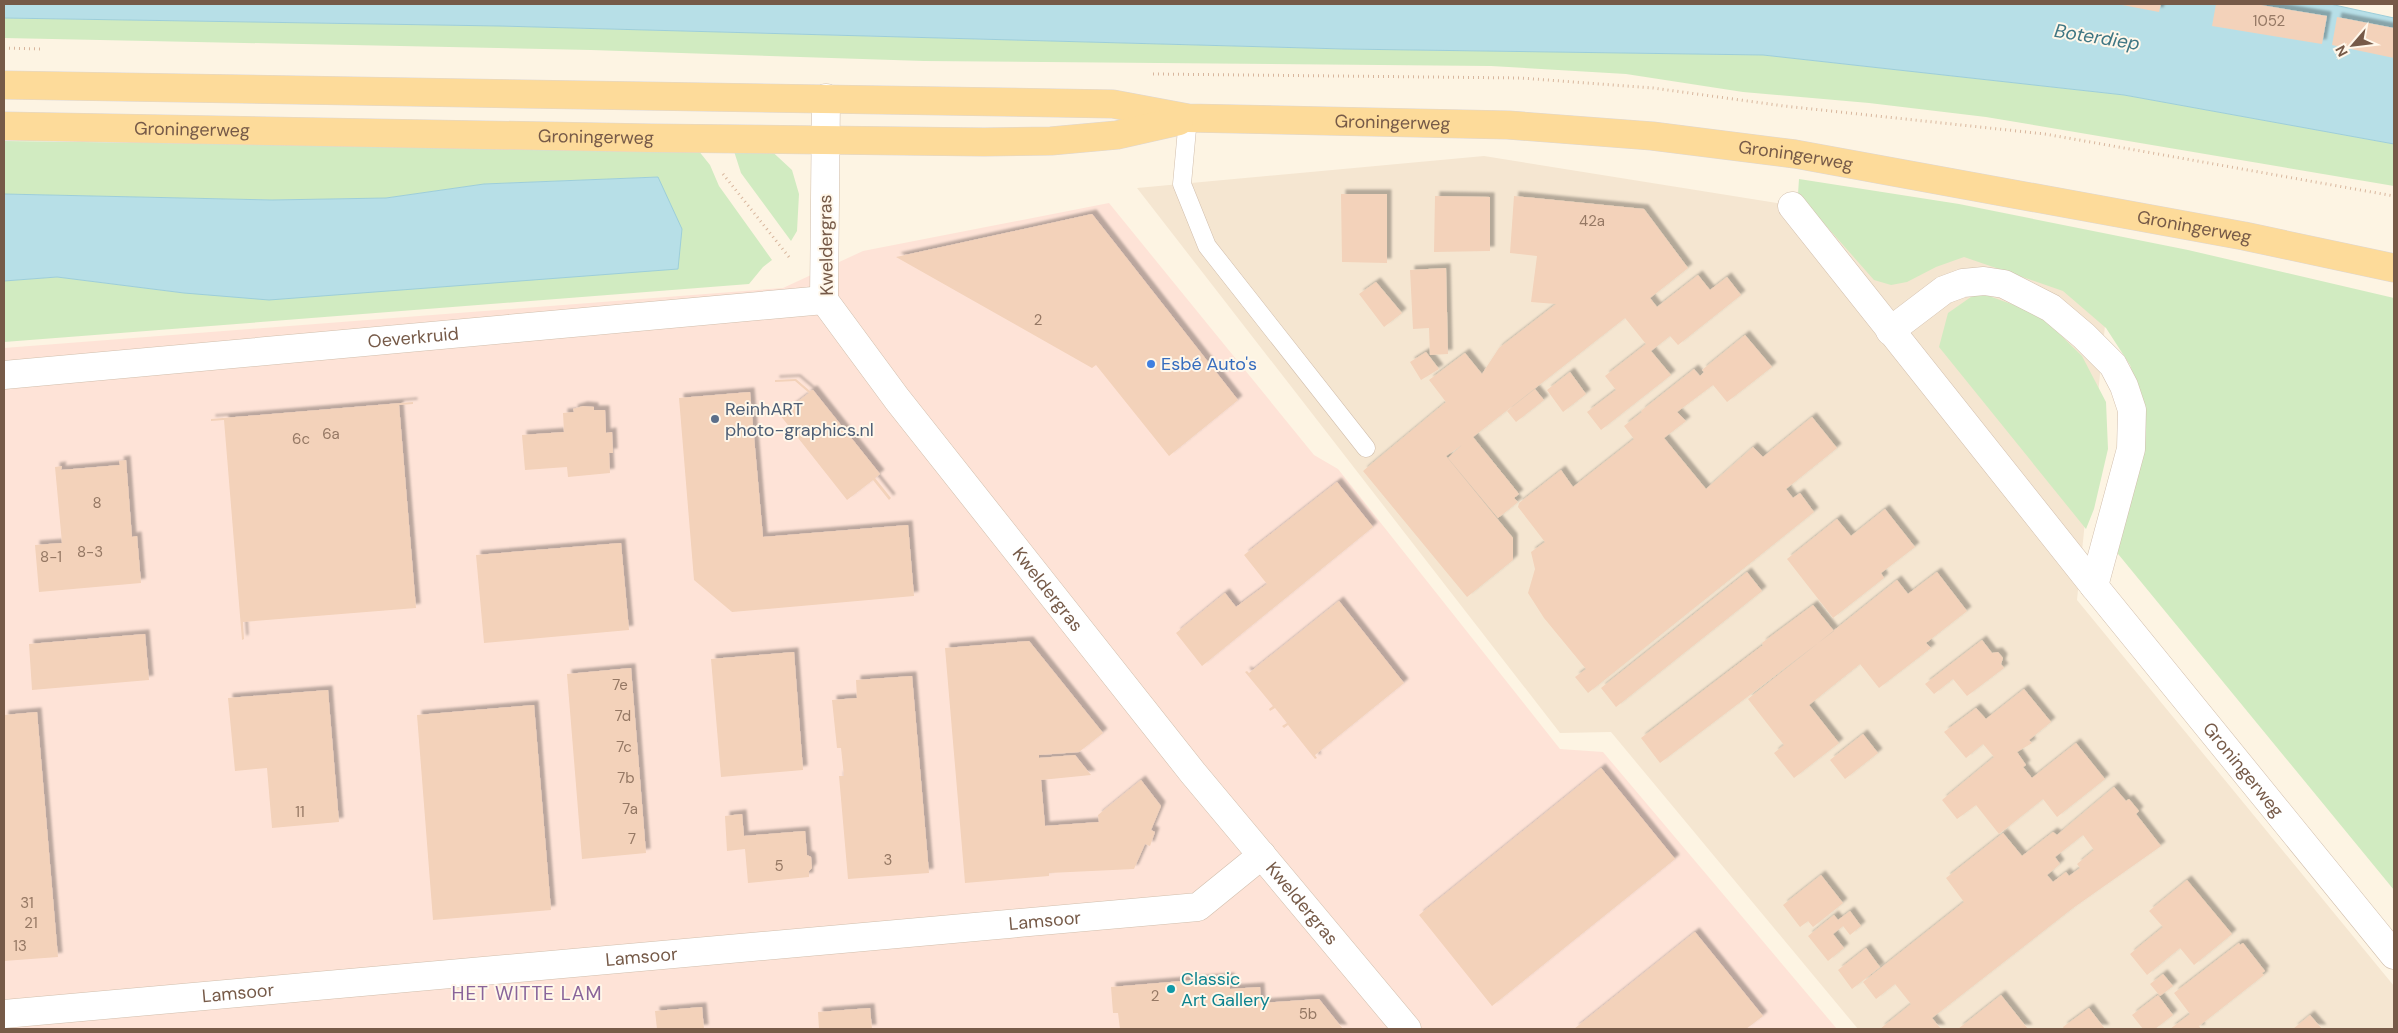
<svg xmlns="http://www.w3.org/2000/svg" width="2398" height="1033" font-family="'DM Sans',sans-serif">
<defs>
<filter id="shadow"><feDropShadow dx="4.5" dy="-4.5" stdDeviation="1" flood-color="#0004"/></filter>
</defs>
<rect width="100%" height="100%" fill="#fdf4e3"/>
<path fill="#f5e6d1" d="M1484,156L2112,257L2077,600L2394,986V1029H1858L1611,732L1560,733L1137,188Z"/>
<path fill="#fee3d7" d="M1109,203L1314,455L1338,469L1560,749L1603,752L1837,1029H4V348L783,288L863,251Z"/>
<path fill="#d1ebc1" d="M4,18L499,26L1344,49L1763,55L2124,95L2394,144V186L1986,117L1869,103L1743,92L1626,74L1491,66L924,61L591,50L4,38Z
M4,141L698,150L710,165L719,186L772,260L763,267L749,284L4,342V281L57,277L184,293L658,177L484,184L386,198L272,200L4,194Z
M732,145H765L792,170L799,194L797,231L791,241L741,173Z
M1799,179L1959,204L2188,250L2394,298V890L2114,549L2141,399L2130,365L2106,328L2063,291L1964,257L1936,267L1907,282L1891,285L1874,280L1798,194Z
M1978,292L2039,314L2082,356L2106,402L2108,449L2094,509L2086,529L1939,347L1948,313Z"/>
<path fill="#b7dfe7" stroke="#9dced9" d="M4,4H2330L2394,18V144L2124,95L1763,55L1344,49L499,26L4,18Z
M658,177L682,229L678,269L269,300L184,293L57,277L4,281V194L272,200L386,198L484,184Z"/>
<path fill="#f3d2ba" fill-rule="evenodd" filter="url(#shadow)" d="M2117,4H2161L2159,12Z
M2216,4H2255L2327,16L2322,44L2212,26Z
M2337,17L2394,28V58L2332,45Z
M1341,194H1387V263L1342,262Z
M1435,196L1490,197V251L1434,252Z
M1514,196L1644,209L1688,268L1650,298L1657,307L1698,275L1710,290L1727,277L1741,295L1678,345L1670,336L1651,351L1671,375L1601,430L1587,412L1616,390L1605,376L1646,344L1625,318L1473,437L1519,494L1514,498L1518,502L1498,518L1448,458L1462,445L1446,456L1513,538V560L1467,597L1363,471L1446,402L1429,380L1465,353L1482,374L1499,348L1556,304L1531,302L1537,256L1510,253Z
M1092,214L1238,400L1169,456L1096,365L1092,368L896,257Z
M1446,268L1448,354L1430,355L1429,328L1413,329L1410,270Z
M1376,282L1402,313L1384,327L1359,294Z
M1745,335L1772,367L1727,402L1713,385L1677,412L1686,421L1664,438L1706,489L1753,447L1763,457L1812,417L1837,448L1786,489L1793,498L1800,493L1814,512L1588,693L1575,677L1586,669L1544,618L1528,593L1535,569L1531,552L1545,542L1518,507L1519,503L1561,470L1573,487L1634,439L1624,426L1642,412L1641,411L1694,369L1700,376L1704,372L1702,370Z
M1426,352L1439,369L1421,380L1410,362Z
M1570,372L1586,394L1563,412L1547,390Z
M796,379L810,391L813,390L880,474L875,478L891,498L889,500L873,480L847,500L780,415L809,393L795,381L775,382V380Z
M1535,389L1544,400L1516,422L1507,411Z
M750,392L763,537L908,525L914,596L732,612L694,580L679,398Z
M413,402V404L399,405L416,608L243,622L244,639L242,640L224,420L211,421V419Z
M583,406L594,407V410H605L606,433L612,432L613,453H609L610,473L568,477L567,467L525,470L522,435L564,432L563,413L574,412L573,409Z
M126,460L132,537L137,536L141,583L39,592L35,545L62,543L55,467L62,466L61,470L120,465L119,461Z
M1337,482L1373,527L1202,666L1176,633L1225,593L1236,607L1267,584L1244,555Z
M1885,509L1915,547L1881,573L1884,578L1833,618L1787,559L1837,519L1851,536Z
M621,543L629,630L484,643L476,555Z
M1747,572L1762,591L1616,707L1601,688Z
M1937,572L1967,611L1926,643L1931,648L1879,688L1860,664L1809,705L1839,743L1794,778L1774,753L1784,745L1748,699L1897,580L1908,594Z
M1339,601L1404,683L1315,755L1317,758L1315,759L1288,725L1284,728L1282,726L1287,723L1275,708L1270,711L1269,709L1273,706L1245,672L1247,671L1249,673Z
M1813,605L1834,631L1660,763L1641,738L1763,645L1762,643Z
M145,634L149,680L32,690L29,644Z
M1982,640L1992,653L1998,652L2003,658L2001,664L2004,668L1967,696L1953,679L1934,694L1925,684Z
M1029,641L1103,733L1079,752L1039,755V758L1075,755L1091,775L1041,780L1045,826L1099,822L1098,815L1141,780L1161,806L1151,830L1155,832L1150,846L1145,844L1134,869L1049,873V876L965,883L945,648Z
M794,652L803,770L721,777L711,659Z
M631,668L646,853L582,859L567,674Z
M912,676L929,873L848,879L839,776H844L841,748H837L832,700L857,698L856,680Z
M2024,689L2051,722L2029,740L2032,743L2017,752L2026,765L2023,767L2032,778L2076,743L2105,779L2057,817L2043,799L1999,834L1976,805L1957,819L1942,800L1994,757L1983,744L1966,758L1944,732L1976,708L1986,719Z
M328,690L339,822L272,828L267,768L235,771L228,698Z
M534,705L551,910L433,920L417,715Z
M37,712L58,957L4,961V715Z
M1863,734L1878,753L1845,779L1830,760Z
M1601,768L1675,859L1492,1006L1419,915Z
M2114,787L2126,801L2129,799L2139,811L2136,814L2161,846L2073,908L1932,1018L1941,1029H1880L1911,1004L1895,984L1876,999L1863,982L1964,902L1946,878L2003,833L2022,856L2053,832L2057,835ZM2083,835L2094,850L2077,864L2080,868L2069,876L2066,872L2053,882L2047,875L2060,864L2055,857Z
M742,814L744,836L805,831L807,855L811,857L812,868L809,871V877L748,883L745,849L727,851L725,816Z
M1821,875L1843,903L1813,927L1808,921L1800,927L1783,905Z
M2187,880L2232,934L2194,965L2180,948L2147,975L2130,954L2163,927L2149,911Z
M1850,911L1861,926L1850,935L1843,926L1833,934L1844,948L1828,961L1808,936L1834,915L1838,920Z
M1695,932L1763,1016L1746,1029H1574Z
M2239,943L2240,945L2243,943L2265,971L2262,973L2264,975L2199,1026L2201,1029H2170L2190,1014L2174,993Z
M1866,948L1880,967L1852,989L1838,970Z
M2163,974L2173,986L2160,996L2150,984Z
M1230,977V989L1260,987L1261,1003L1319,999L1343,1029H1120L1118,1013H1113L1111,987Z
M2001,995L2028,1029H1958Z
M2158,995L2173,1015L2155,1029H2143L2132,1015Z
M702,1007L704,1029H657L655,1011Z
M870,1008L872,1029H819L818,1012Z
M2089,1008L2105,1029H2064L2063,1027Z
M2310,1015L2322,1029H2293Z"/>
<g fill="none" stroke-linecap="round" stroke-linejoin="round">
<defs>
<path id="lane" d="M1188,118L1182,184L1207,246L1366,448"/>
<g id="street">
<path id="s1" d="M826,98L824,300L897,399L1193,773L1407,1029"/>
<path id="s2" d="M1792,206L2094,586L2394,955"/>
<path d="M1890,331L1944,290L1963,283L1984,281L2004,284L2051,308L2084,336L2113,365L2124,386L2132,410L2131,449L2094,586"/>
<path id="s3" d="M4,375L824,300"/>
<path id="s4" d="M4,1014L1198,907L1262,855"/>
</g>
<g id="primary">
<path id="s5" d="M4,85L1113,104L1188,118L1508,125L1652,136L1795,154L2244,236L2394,268"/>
<path id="s6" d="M4,126L651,138L984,142L1051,141L1117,135L1179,121"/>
</g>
</defs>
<use href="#lane" stroke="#d1beac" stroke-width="19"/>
<use href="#street" stroke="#d1beac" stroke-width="29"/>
<use href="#primary" stroke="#ded7d3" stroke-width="29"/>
<path stroke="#d8b69d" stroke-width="3" stroke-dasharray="1 4" stroke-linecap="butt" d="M4,48L40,49
M1153,74L1521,78L1653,88L1784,106L2045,134L2394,196
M723,174L789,257"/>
<use href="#lane" stroke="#fff" stroke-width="18"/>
<use href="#street" stroke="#fff" stroke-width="28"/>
<use href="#primary" stroke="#fddb9a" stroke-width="28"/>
</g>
<circle fill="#3f7fe0" stroke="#fff7ea" stroke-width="2" cx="1151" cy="364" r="5"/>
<circle fill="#5c6f8a" stroke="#fff7ea" stroke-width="2" cx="715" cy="419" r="5"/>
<circle fill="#0f9aa8" stroke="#fff7ea" stroke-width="2" cx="1171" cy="989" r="5"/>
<g text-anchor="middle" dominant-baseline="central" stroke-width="4" stroke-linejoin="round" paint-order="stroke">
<g font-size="15" fill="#957864">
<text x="2269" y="21">1052</text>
<text x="1592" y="221">42a</text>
<text x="1038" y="320">2</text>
<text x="331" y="434">6a</text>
<text x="301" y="439">6c</text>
<text x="97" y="503">8</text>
<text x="90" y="552">8-3</text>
<text x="51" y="557">8-1</text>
<text x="620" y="685">7e</text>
<text x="623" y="716">7d</text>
<text x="624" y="747">7c</text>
<text x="626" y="778">7b</text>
<text x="630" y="809">7a</text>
<text x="300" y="812">11</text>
<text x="632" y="839">7</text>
<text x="888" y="860">3</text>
<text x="779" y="866">5</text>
<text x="27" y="903">31</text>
<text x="31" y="923">21</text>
<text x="20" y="946">13</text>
<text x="1155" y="996">2</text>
<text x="1308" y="1014">5b</text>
</g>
<g font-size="18" fill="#765a48" stroke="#fff7ea">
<text stroke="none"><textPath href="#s5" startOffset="1390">Groningerweg</textPath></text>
<text stroke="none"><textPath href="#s6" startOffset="188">Groningerweg</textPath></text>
<text stroke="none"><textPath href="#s6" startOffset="592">Groningerweg</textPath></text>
<text stroke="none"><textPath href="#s5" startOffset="1795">Groningerweg</textPath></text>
<text stroke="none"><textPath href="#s5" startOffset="2200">Groningerweg</textPath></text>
<text transform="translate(826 245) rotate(-91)">Kweldergras</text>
<text stroke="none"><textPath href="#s3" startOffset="411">Oeverkruid</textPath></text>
<text stroke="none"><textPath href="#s1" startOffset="568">Kweldergras</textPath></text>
<text stroke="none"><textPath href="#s2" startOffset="722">Groningerweg</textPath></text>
<text stroke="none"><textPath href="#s1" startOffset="972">Kweldergras</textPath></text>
<text stroke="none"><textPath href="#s4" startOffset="1045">Lamsoor</textPath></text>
<text stroke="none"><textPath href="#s4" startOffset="640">Lamsoor</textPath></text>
<text stroke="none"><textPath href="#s4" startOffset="235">Lamsoor</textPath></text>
</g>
<g font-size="18" fill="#366cbe" stroke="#fff7ea" text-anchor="start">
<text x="1161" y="364">Esbé Auto's</text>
</g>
<g font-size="18" fill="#4e5e75" stroke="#fff7ea" text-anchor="start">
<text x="725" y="409">ReinhART<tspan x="725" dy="21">photo-graphics.nl</tspan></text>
</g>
<g font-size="18" fill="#0d838f" stroke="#fff7ea" text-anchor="start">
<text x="1181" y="979">Classic<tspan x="1181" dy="21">Art Gallery</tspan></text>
</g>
<g font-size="19" font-style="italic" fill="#3f7683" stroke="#fff7ea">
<text transform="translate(2097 37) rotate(9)">Boterdiep</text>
</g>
<g font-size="19" letter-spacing="1" fill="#89649a" stroke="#fff7ea">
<text x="527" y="993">HET WITTE LAM</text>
</g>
</g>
<rect width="2398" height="1033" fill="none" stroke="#765a48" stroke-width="10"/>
<g transform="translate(2353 45) rotate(242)" stroke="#fff7ea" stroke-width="4" paint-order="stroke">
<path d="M0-4L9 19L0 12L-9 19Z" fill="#765a48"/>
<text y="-8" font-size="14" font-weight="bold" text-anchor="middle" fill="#765a48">N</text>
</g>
</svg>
